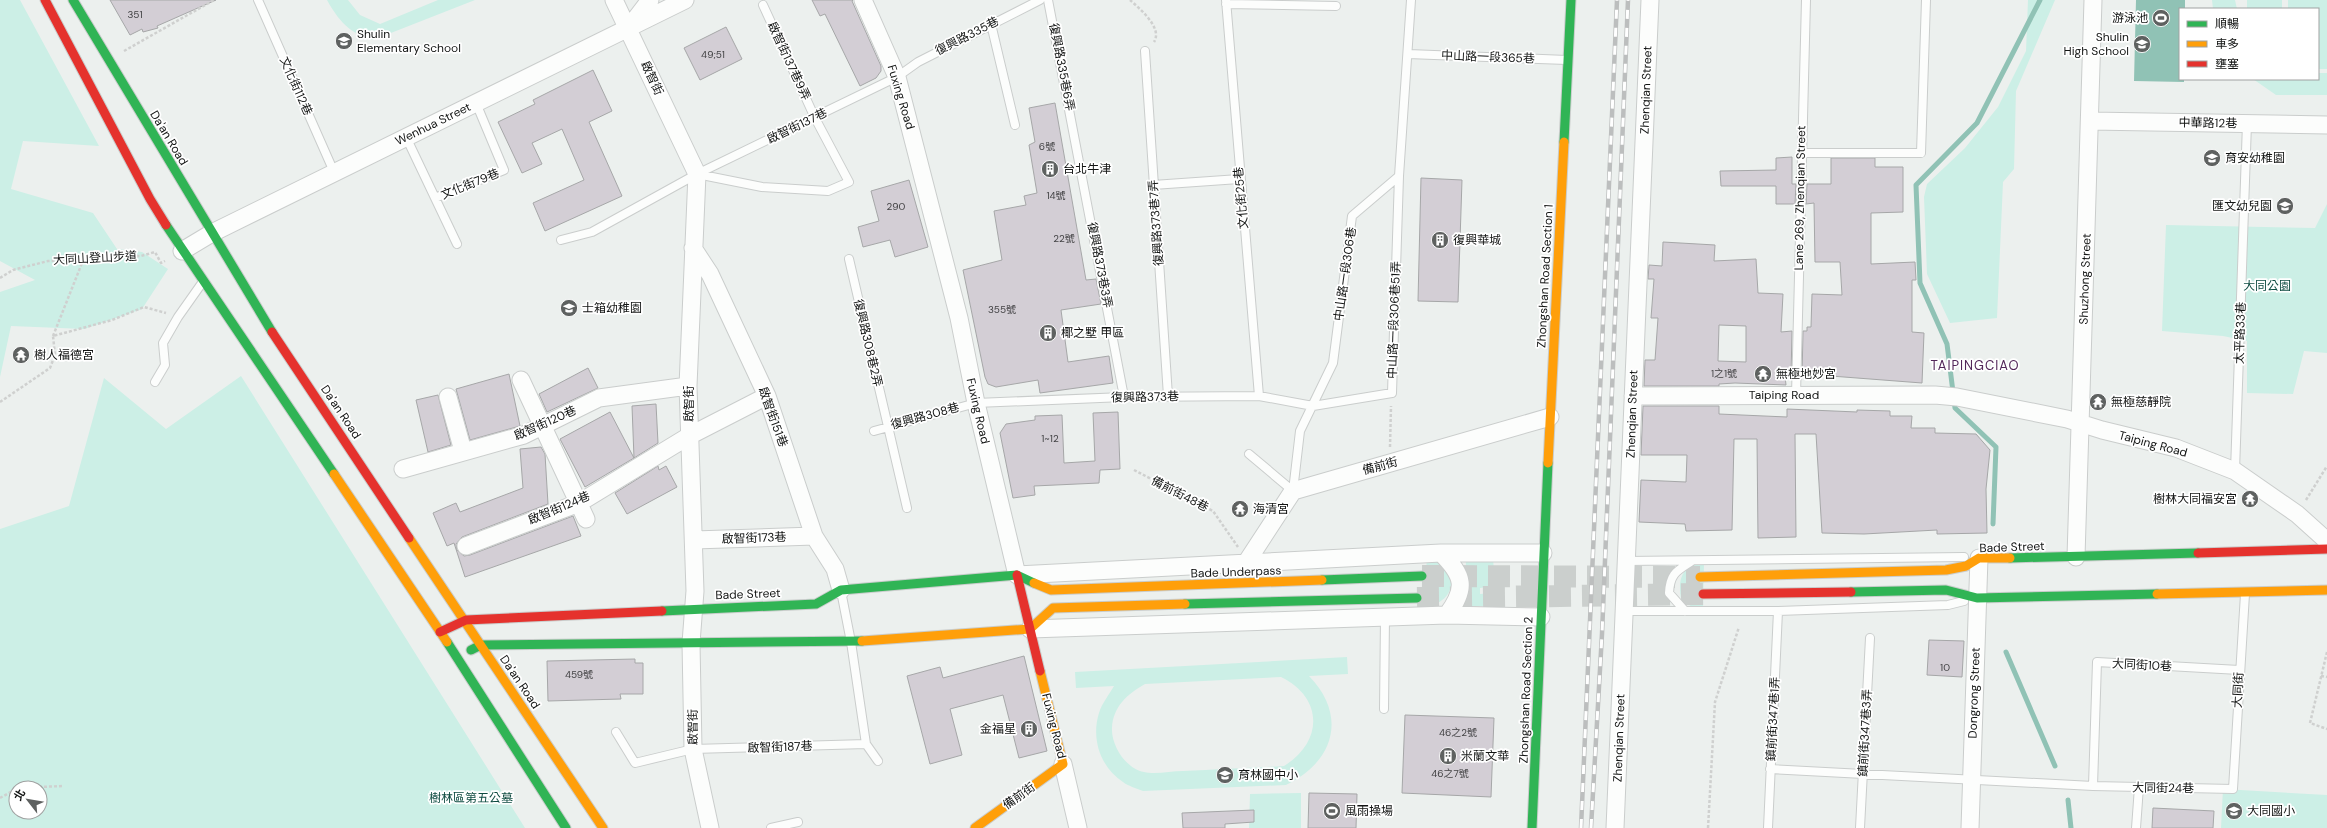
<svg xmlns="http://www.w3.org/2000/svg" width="2327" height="828" font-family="'DM Sans','Noto Sans TC',sans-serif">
<rect width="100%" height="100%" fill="#ecf0ee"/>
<path fill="#ccefe6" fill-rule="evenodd" d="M0,0H20L99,146L23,141L11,189L93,213L117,249L142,252L168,269L142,309L84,329L11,326L0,377V292L35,280L0,261Z
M327,0H348L360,15L380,24L438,0H475L373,40C350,34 338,20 327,0Z
M2028,0H2055L2016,91L2014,169L2003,182L1997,318L1950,323L1927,274L1924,197L1927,184L1965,148L1998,107L2026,51Z
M2212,0H2235L2237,9H2213Z
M2247,0H2282V9H2247Z
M2288,0H2327V69H2318V9H2288Z
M2318,73H2327V95H2276L2253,79H2318Z
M2327,204V353L2304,351L2293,394L2247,393V341L2223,336L2162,331L2166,225L2315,228Z
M241,376L525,828H0V529L69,506L104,378L166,429ZM16,788H40V812H16Z
M1427,556L1438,558L1453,573C1452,595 1445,602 1424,608Z
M1493,558L1495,586L1480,588V594L1494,593V606H1465L1466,559Z
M1704,563L1703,608L1692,607L1681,599C1678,579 1681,566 1704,563Z
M1669,568L1663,583L1667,605H1654V569Z
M1347,657L1348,674L1309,676C1348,716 1334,762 1286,785L1143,791C1136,788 1128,786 1123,782C1100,767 1091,738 1099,713C1102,703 1109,695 1114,686L1076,688L1075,672ZM1281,677C1324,698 1323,742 1284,766C1250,768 1217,769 1183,771C1171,771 1155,775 1144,772C1126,769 1111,745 1112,728C1113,707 1127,694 1145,684Z
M2223,789L2327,795V828H2221Z
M1301,793V828H1249L1250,794Z"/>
<path fill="#90c2b5" d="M2136,0H2185V9H2180V79H2184V82L2134,81Z"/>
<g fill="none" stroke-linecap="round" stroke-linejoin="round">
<path stroke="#90c2b5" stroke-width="5" d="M1993,524L1996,447L1955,408L1947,344L1920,283L1916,185L1977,123L2040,0
M2006,652L2055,766
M2068,800L2071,828"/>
</g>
<path fill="#d3ced5" stroke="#a6a7a8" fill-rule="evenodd" d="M110,0H216L157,26L158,28L143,32L142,29L130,35Z
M812,0H853L852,1L881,66V71L876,78L860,86L825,14L820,16Z
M726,27L742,59L700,80L684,48Z
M593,70L612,111L589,122L622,196L545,231L533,203L584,180L562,129L532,143L542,164L522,173L498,122L535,104L533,100Z
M1055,103L1086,280L1096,279L1101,304L1061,310L1068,362L1109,356L1113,383L1040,393L1038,380L996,387L988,384L985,377L963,270L1002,260L994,211L1026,205L1024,196L1037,193L1029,145L1035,142L1029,108Z
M1792,157V184H1796L1795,204H1776V186H1721L1720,171L1776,170V158Z
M1831,158H1875V167H1903V212L1871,213V264L1915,262L1916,280H1912V332L1924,333L1922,383L1818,375L1817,378L1802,377L1803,331H1807V327H1811L1812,294L1842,295L1840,262H1815L1814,203L1806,204L1807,184H1831Z
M1421,178L1462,180L1458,302L1418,301Z
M909,180L928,247L895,257L890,240L863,247L858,227L879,221L871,191Z
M1663,242L1715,245L1714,261L1756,259L1758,293L1783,294L1781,332L1792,331L1791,377L1785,376L1786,385L1735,383L1719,384V386H1644L1645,360H1655L1658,318H1651L1654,279H1648L1649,265L1662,266ZM1719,325L1746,326V362L1718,361Z
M588,368L598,388L547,412L539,394Z
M509,374L520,426L470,440L456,389Z
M438,395L451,445L428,452L416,400Z
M656,404L658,443L634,458L632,406Z
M1643,406H1719V414L1787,417V409L1857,412V410L1890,411V416H1912L1911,428H1935V433L1976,434L1990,450L1986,489L1987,533L1937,534V530L1864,534L1822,533L1816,434H1795L1796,537L1758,538L1757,439H1734L1732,530L1686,531L1685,524L1639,522L1641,480L1686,482L1687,455H1641Z
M610,412L634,458L585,487L560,439Z
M1118,412L1120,469L1100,470L1099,483L1034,486L1035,495L1013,498L1000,433L1006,424L1035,420V416L1062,415L1064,463L1095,461L1093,413Z
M541,447L545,454L548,504L462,537L456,544L457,550L464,556L470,555L573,516L581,536L465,577L454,543L447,546L433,513L456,503L460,512L523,488L520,449Z
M658,466L659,470L666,466L677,487L627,514L615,493Z
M1929,640L1964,641L1962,677L1927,675Z
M1024,656L1047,751L1019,758L1003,695L950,709L962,755L930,764L907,676L940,667L943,678Z
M635,659V663H643V694H620L621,699L548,701L547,661Z
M1405,715L1494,718L1491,797L1402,793Z
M1309,793L1357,794L1356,828H1308Z
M2153,808L2214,811L2213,828H2152Z
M1254,810V822L1225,824V828H1183L1182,813Z"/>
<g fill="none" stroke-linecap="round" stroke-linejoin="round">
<path stroke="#cbcfcd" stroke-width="22" stroke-dasharray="22 11" stroke-linecap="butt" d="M1422,576L1700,577
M1417,598L1703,594"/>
<defs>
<path id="lane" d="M258,0L334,172
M1048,0L1124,397
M1226,0L1259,396
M1226,4L1336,6
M991,24L1015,125
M1145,51L1168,396
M1408,54L1567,60
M406,137L457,244
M1801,153H1921L1926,0
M697,174L762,187L828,191L849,182L815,118L763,5
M1153,185L1239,179
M435,198L504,170L476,103
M561,240L592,232L697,174L897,77L918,62L1040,0
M849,259L907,508
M155,382L165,365L163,343L178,317L202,283
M1796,395L1806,0
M874,431L976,403L1124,397L1259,396L1313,406L1392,393L1399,176
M1249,454L1293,491
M2235,471L2247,123
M1293,491L1300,431L1333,363L1352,216L1399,176L1411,0
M1626,561L1964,557
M841,591L851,642L866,744L878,761
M1624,611H1778L1948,605L1964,601
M1685,611L1669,593C1670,573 1677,571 1692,561
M1384,709L1385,617
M616,732L635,763L693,749L866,744
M1770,769L2093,786L2233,789L2245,594
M2093,786L2097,662L2239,670
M771,828L798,822
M1768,828L1778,611
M1860,828L1870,638
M2136,828L2139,787"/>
<path id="street" d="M614,0L697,174L688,386L695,591L691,643L693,749L710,828
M863,0L897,77L959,318L976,403L1017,575L1441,553H1543
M631,25L650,0
M2090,121L2327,125
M693,248L710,274L767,396L814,536L835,569L841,590
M182,251L212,233L685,0
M521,380L586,519
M1633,396L1935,395L1957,397L2067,419L2102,430L2176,448L2235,471L2297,514L2327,541
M448,397L463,451
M403,469L524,435L599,398L688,386
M694,540L814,536
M466,546L579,503L689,436L767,396
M1441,553C1464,576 1467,588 1447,615
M2076,557L2093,0
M1246,563L1293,491L1550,417
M1030,629L1447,615L1541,617
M1063,764L1078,828
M1615,828L1650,0
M1970,828L1979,558"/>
<path id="fast" d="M73,0L272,332
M1564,142L1571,0
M166,225L334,474
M2010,558L2198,553
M1322,580L1422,576
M1851,592L1946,590L1977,598L2157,594
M1185,604L1417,598
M662,611L816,604L841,590L1017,575L1034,583
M447,642L566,828
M471,650L481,645L862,641
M1532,828L1548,463"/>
<path id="slow" d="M1548,463L1564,142
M334,474L447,642
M409,538L603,828
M1700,577L1946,570L1966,566L1979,558H2010
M1034,583L1051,590L1322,580
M2157,594L2327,590
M862,641L1030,629L1053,608L1185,604
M975,828L1063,764L1040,671"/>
<path id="jam" d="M45,0L150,199L166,225
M272,332L409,538
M2198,553L2327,549
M1017,575L1040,671
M1703,594L1851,592
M440,632L466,620L662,611"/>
</defs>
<use href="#lane" stroke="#cacdcc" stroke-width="10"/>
<use href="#street" stroke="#cacdcc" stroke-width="19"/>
<use href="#fast" stroke="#cacdcc" stroke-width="11"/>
<use href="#slow" stroke="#cacdcc" stroke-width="11"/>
<use href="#jam" stroke="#cacdcc" stroke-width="11"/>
<path stroke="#cfd0cf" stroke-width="2.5" stroke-dasharray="3 2" stroke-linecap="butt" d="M1130,0C1140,9 1163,28 1154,42
M124,51L214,0
M0,278L13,270L48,261L141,256L155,252L161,263L165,261
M53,336L84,258
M0,402L50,368L55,355L53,336L112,320L144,307L166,313
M1390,447L1391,406
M1134,470L1213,511L1238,547
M2306,500L2327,466
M2327,652L2310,723L2327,729
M2321,676L2327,677
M19,788L62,786
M0,798L16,789
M1708,828L1715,702L1739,627"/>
<use href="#lane" stroke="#fcfdfc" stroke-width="8"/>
<use href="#street" stroke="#fcfdfc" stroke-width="17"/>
<use href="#fast" stroke="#30b455" stroke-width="9"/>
<use href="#slow" stroke="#ff9f0a" stroke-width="9"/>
<use href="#jam" stroke="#e5322d" stroke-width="9"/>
<defs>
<path id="rail" d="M1581,828L1617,0
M1591,828L1602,634L1628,0"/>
</defs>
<use href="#rail" stroke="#bcbebe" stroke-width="4.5"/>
<use href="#rail" stroke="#fff" stroke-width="3" stroke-dasharray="9" stroke-linecap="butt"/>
</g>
<defs>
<symbol id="stadium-disc" viewBox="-11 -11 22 22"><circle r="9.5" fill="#5e6160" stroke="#fff"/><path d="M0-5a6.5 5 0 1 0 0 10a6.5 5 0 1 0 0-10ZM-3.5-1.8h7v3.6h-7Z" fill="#fff"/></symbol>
<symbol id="school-disc" viewBox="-11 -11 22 22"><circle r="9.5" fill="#5e6160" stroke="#fff"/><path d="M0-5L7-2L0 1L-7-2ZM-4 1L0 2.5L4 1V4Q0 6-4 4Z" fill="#fff"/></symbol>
<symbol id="building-disc" viewBox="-11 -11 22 22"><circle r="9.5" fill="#5e6160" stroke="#fff"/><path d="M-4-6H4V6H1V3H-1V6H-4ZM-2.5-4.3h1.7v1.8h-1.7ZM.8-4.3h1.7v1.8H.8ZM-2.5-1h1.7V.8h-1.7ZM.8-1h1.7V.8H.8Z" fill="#fff"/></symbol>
<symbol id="temple-disc" viewBox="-11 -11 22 22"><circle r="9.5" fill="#5e6160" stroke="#fff"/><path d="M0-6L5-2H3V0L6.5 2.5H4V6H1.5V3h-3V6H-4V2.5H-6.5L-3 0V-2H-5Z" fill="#fff"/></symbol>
</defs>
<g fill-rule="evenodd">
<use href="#stadium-disc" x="2151" y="8" width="20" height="20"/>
<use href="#school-disc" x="334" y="31" width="20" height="20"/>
<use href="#school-disc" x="2132" y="34" width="20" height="20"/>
<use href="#school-disc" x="2202" y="148" width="20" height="20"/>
<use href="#building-disc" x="1040" y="159" width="20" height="20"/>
<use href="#school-disc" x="2275" y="196" width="20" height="20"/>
<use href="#building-disc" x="1430" y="230" width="20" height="20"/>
<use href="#school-disc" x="559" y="298" width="20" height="20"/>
<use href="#building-disc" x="1038" y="323" width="20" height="20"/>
<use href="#temple-disc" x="11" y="345" width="20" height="20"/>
<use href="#temple-disc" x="1753" y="364" width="20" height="20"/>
<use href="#temple-disc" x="2088" y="392" width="20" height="20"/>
<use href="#temple-disc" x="2240" y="489" width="20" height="20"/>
<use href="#temple-disc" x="1230" y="499" width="20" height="20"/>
<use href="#building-disc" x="1019" y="719" width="20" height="20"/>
<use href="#building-disc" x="1438" y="746" width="20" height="20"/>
<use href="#school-disc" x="1215" y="765" width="20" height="20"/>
<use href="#stadium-disc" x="1322" y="801" width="20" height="20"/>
<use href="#school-disc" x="2224" y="801" width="20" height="20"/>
</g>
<g text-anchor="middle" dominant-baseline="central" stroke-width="3.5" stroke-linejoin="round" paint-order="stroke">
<g font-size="10" fill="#424244">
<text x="135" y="14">351</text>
<text x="713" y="54">49;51</text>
<text x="1047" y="146">6號</text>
<text x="1056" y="195">14號</text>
<text x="896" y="206">290</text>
<text x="1064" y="238">22號</text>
<text x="1002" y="309">355號</text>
<text x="1724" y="373">1之1號</text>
<text x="1050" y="438">1~12</text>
<text x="1945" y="667">10</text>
<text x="579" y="674">459號</text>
<text x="1458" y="732">46之2號</text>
<text x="1450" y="773">46之7號</text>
</g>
<g font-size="12" fill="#121413" stroke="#fff" text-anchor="start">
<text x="2148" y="18" text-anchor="end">游泳池</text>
<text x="357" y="34">Shulin<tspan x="357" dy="14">Elementary School</tspan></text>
<text x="2129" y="37" text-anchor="end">Shulin<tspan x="2129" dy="14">High School</tspan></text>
<text x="2225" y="158">育安幼稚園</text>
<text x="1063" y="169">台北牛津</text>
<text x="2272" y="206" text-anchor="end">匯文幼兒園</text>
<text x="1453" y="240">復興華城</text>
<text x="582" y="308">士箱幼稚園</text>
<text x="1061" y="333">椰之墅 甲區</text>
<text x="34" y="355">樹人福德宮</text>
<text x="1776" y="374">無極地妙宮</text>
<text x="2111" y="402">無極慈靜院</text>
<text x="2237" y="499" text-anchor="end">樹林大同福安宮</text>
<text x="1253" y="509">海清宮</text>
<text x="1016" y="729" text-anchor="end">金福星</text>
<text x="1461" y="756">米蘭文華</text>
<text x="1238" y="775">育林國中小</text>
<text x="1345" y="811">風雨操場</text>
<text x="2247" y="811">大同國小</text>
</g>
<g font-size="12" fill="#121413" stroke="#fff">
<text transform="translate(967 36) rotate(-27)">復興路335巷</text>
<text transform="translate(1488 57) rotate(2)">中山路一段365巷</text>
<text transform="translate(789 61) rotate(65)">啟智街137巷9弄</text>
<text transform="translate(1062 67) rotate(79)">復興路335巷6弄</text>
<text transform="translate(652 78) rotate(65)">啟智街</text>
<text transform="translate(296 86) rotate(66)">文化街112巷</text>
<text transform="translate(1646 90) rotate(-88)">Zhenqian Street</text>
<text transform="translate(901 97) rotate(73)">Fuxing Road</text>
<text transform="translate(2208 123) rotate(1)">中華路12巷</text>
<text transform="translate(433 124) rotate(-26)">Wenhua Street</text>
<text transform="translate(797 126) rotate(-26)">啟智街137巷</text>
<text transform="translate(169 138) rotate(59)">Da'an Road</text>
<text transform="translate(470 184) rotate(-22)">文化街79巷</text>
<text transform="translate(1241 198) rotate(-95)">文化街25巷</text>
<text transform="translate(1800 198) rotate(-89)">Lane 269, Zhenqian Street</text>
<text transform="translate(1156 223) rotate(-94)">復興路373巷7弄</text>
<text transform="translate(95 258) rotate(-3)">大同山登山步道</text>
<text transform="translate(1100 265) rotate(79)">復興路373巷3弄</text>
<text transform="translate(1345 274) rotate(-82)">中山路一段306巷</text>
<text transform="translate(1545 276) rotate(-87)">Zhongshan Road Section 1</text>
<text transform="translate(2085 279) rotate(-88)">Shuzhong Street</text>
<text transform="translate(1394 320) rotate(-88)">中山路一段306巷51弄</text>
<text transform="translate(2240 333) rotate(-88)">太平路33巷</text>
<text transform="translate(868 343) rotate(77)">復興路308巷2弄</text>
<text x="1784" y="395">Taiping Road</text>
<text transform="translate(1145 397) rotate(-1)">復興路373巷</text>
<text transform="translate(689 404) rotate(-90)">啟智街</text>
<text transform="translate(978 411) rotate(77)">Fuxing Road</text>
<text transform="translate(341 412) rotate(56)">Da'an Road</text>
<text transform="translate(1632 414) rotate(-88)">Zhenqian Street</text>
<text transform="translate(925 416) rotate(-15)">復興路308巷</text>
<text transform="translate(773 417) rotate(70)">啟智街151巷</text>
<text transform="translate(545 423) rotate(-24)">啟智街120巷</text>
<text transform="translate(2153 444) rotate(15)">Taiping Road</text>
<text transform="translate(1380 466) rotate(-15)">備前街</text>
<text transform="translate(1180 494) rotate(27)">備前街48巷</text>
<text transform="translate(559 508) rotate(-23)">啟智街124巷</text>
<text transform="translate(754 538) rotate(-2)">啟智街173巷</text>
<text transform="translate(2012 547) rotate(-2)">Bade Street</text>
<text transform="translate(1236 572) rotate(-2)">Bade Underpass</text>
<text transform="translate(748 594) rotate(-2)">Bade Street</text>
<text transform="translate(2142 665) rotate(3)">大同街10巷</text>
<text transform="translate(520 682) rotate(56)">Da'an Road</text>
<text transform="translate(1526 690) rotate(-88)">Zhongshan Road Section 2</text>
<text transform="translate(2238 690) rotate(-87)">大同街</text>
<text transform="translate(1974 693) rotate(-88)">Dongrong Street</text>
<text transform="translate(1773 719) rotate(-87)">鎮前街347巷1弄</text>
<text transform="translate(1054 726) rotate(76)">Fuxing Road</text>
<text transform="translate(693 727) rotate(-91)">啟智街</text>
<text transform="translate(1865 733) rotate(-87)">鎮前街347巷3弄</text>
<text transform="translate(1619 738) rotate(-88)">Zhenqian Street</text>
<text transform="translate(780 747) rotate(-2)">啟智街187巷</text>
<text transform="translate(2163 788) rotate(1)">大同街24巷</text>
<text transform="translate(1019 796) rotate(-36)">備前街</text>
</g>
<g font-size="12" fill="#0d4b40" stroke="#fff">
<text x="2267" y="286">大同公園</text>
<text x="471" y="798">樹林區第五公墓</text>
</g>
<g font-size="13" letter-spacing="1" fill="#522659" stroke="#fff">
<text x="1975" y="365">TAIPINGCIAO</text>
</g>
</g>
<rect x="2179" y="8" width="140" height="72" fill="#ffffff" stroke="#a0a1a1"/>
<rect x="2187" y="21" width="20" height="6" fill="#30b455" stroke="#a0a1a1"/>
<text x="2215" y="28" font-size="12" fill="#121413">順暢</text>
<rect x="2187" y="41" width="20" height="6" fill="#ff9f0a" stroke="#a0a1a1"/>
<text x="2215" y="48" font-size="12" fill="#121413">車多</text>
<rect x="2187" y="61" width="20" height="6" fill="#e5322d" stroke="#a0a1a1"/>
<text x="2215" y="68" font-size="12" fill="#121413">壅塞</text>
<g transform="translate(28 800) rotate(301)"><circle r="19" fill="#ffffff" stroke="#a0a1a1"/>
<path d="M0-3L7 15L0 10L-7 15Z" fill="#5e6160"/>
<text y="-6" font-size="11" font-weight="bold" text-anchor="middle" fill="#121413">北</text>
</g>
</svg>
